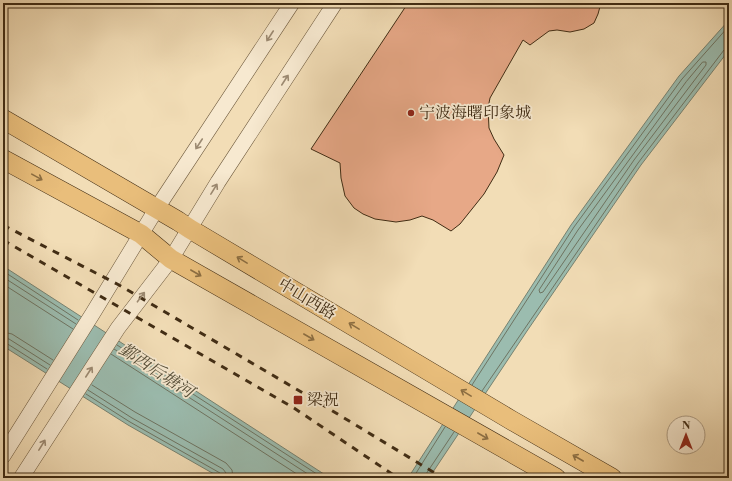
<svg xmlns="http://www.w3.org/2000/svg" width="732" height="481" font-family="'Libre Bodoni','Noto Serif SC',serif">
<rect width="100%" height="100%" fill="#f2ddb6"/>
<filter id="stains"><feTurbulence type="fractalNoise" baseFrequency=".005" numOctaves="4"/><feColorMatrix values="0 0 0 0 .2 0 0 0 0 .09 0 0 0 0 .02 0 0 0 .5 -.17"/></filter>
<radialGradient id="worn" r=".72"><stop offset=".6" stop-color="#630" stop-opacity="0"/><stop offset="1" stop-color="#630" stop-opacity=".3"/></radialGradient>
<path fill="#9bbcaf" stroke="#778271" d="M729,20V50L641,165L527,331L429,478H408L571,225L679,76Z
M3,266L330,478H221L128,425L3,346Z"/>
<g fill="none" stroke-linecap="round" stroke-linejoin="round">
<path stroke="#6e7462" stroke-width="1" d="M703,62H706V65L634,160L543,292L540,293L539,290L578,230L686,82Z
M3,271L78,320
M3,277L76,324
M3,284L73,329
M3,332L12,334L53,360
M3,338L9,339L50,365
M3,343H6L47,369
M117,345L323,478
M114,349L314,478
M111,354L303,478
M92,385L135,412L226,463L232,470L233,478
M472,385L574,227L682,79L729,26
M88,390L132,418L223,469L226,473L227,478
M482,391L638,163L724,50L729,48
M86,394L130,422L220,473L222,478
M413,478L445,427
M426,478V474L454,432"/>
</g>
<path fill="#e7a887" stroke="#402c14" d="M408,3H601L598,14L594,23L584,29L570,32L557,30L549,31L530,45L523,40L490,98L488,108L489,128L494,139L504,155L497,172L484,194L460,224L451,231L433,220L422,216L410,220L396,222L375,219L363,214L354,208L345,196L341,178L340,163L311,149Z"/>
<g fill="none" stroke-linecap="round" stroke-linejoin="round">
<defs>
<path id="minor" d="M3,456L93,313L157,208L292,3
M21,478L118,328L171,259L218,182L335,3"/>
<path id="major" d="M3,119L178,221L190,229L511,420L612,478
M3,159L141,234L171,259L556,478"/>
</defs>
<use href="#minor" stroke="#6c583c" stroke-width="16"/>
<use href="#major" stroke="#402c14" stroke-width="20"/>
<use href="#minor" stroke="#f7e9d0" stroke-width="15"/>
<use href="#major" stroke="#e9be7b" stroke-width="19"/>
<path stroke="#402c14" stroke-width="3" stroke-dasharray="7 7" stroke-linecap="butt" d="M3,225L119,285L303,393L443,478
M3,240L294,408L398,478"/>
</g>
<defs><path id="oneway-shaft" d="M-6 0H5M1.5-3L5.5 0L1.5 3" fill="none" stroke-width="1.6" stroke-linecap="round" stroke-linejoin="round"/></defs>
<g stroke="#9c8a72">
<use href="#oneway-shaft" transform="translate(270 36) rotate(123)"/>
<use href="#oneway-shaft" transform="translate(285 80) rotate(-57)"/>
<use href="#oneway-shaft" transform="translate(199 144) rotate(123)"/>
<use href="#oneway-shaft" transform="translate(214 189) rotate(-58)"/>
<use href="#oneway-shaft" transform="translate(141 297) rotate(-53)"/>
<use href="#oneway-shaft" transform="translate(89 372) rotate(-57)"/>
<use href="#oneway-shaft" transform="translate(42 445) rotate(-58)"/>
</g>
<g stroke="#8c6e42">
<use href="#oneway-shaft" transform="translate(37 177) rotate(29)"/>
<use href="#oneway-shaft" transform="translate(242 260) rotate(-149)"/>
<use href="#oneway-shaft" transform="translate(196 273) rotate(30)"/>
<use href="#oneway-shaft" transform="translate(354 326) rotate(-149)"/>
<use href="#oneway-shaft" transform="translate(309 337) rotate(30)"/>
<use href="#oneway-shaft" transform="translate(466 393) rotate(-149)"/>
<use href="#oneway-shaft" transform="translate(483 436) rotate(30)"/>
<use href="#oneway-shaft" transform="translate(578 458) rotate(-150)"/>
</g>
<g fill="#8f2418" stroke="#f7e9d0" stroke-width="1.5">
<circle cx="411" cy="113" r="4"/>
<rect x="293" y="395" width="10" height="10" rx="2"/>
</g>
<g text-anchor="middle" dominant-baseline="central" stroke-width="3.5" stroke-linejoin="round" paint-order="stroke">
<g font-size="16" fill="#402c14" stroke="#f7e9d0" text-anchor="start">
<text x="419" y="113">宁波海曙印象城</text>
<text x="307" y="400">梁祝</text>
</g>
<g font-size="16" fill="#402c14" stroke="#f7e9d0">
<text transform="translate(307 299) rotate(31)">中山西路</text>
</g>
<g font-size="17" font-style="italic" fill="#57503b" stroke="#f7e9d0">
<text transform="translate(156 371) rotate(33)">鄞西后塘河</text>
</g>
</g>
<rect width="732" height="481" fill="none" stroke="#f2ddb6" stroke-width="16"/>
<rect x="4" y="4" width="724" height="473" fill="none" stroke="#402c14" stroke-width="2"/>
<rect x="8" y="8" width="716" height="465" fill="none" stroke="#402c14"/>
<g transform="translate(686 435)"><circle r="19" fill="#f7e9d0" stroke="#ae9d85"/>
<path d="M0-3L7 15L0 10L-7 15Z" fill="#8f2418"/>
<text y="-6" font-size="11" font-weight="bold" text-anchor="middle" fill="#402c14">N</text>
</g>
<rect width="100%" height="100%" filter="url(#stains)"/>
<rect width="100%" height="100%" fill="url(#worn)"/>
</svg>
